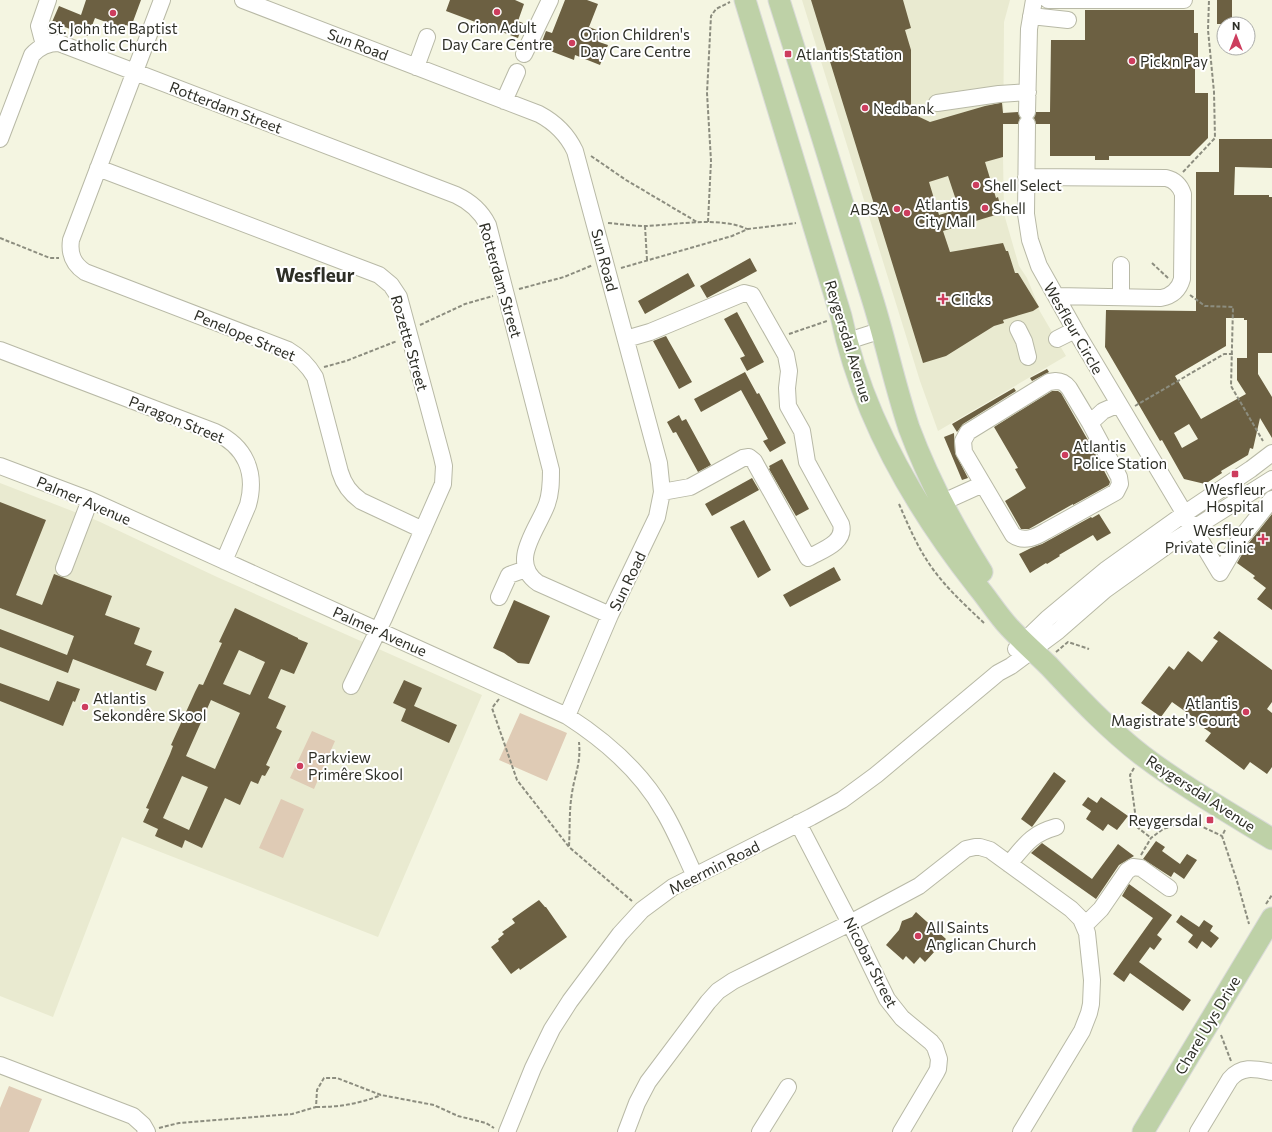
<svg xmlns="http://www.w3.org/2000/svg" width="1272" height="1132" font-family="Commissioner,sans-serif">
<rect width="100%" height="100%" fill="#f4f5e1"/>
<path fill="#e9ead0" d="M802,0H1010L1004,22L1003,157L1004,214L1019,266L1027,278L1039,307L1038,308L1066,356L938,431L920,381Z
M0,483L98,521L217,577L482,695L378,937L122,837L53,1017L0,996Z"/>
<path fill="#dfcbb5" d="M520,713L567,733L547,781L499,760Z
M312,731L335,741L314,789L290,778Z
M281,799L304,809L283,858L259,848Z
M9,1086L42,1099L29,1132H0V1108Z"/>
<path fill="#6c6042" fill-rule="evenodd" d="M86,0H141L131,27L126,25L125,29L95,18L88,36L52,22L59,6L81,15Z
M450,0H515L524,4L518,21L523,23L518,38L446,11Z
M565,0H587L598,4L589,27L602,32L599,42L608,45L600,65L575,55L574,60L540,47L546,31L552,33Z
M811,0H903L911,28L905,30L911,50V113L930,122L985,106L1000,103H1002L1003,113L1018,112L1020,118L1018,124H1003V157L985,162L996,198L998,197L1002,213L943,231L950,252L1003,243L1006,251H1008L1015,273H1018L1039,307L1033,311L1003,320L1004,323L994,326L946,356L923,363ZM948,176L959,209L939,215L929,182Z
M1217,0H1232V24H1217Z
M1085,10H1194V33H1198V66H1195V93H1208V138L1190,156H1109V160H1095V156H1050V124H1036L1034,118L1036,112H1050L1051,40H1085Z
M1219,139H1272V168L1235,167L1234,195H1269V197H1272V353H1258V374L1272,397V438L1260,418L1253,449L1250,448L1248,455L1221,471L1222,473L1205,484L1184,479L1162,440L1160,441L1105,347L1106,310L1196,311V172H1219ZM1226,318H1244V320H1247V358H1237V380L1246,394L1201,419L1175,376L1226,346ZM1189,424L1198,439L1182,448L1174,433Z
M750,258L757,271L707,298L700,286Z
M688,273L695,286L645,314L638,301Z
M737,312L764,362L747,371L740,358L745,356L724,319Z
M666,336L692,382L679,389L653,341Z
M1047,369L1049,372L1032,381L1030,378Z
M745,372L757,394L759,393L786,443L770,452L763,441L768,439L741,390L701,412L694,399Z
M1014,388L1016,391L963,424L957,432L952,424Z
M1052,391H1058L1061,393L1089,442L1110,482L1109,485L1073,505V504L1029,529H1021L1005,501L1026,488L1015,469L1018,468L994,427Z
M679,415L682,421L686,419L711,465L698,472L676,432L673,433L667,422Z
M954,433L955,453L968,478L962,480L944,437Z
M782,459L809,509L796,516L769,469L770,468L769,466Z
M752,478L759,490L712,516L705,504Z
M0,502L46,520L16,595L42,605L54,574L112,596L105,615L140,628L134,644L152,651L146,665L164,672L156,691L73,659L68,673L0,647V629L67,655L74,636L0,608Z
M1099,514L1111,533L1097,541L1093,535L1059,555L1060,556L1047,564L1046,563L1030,573L1019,554L1031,548L1042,544L1091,517L1092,518Z
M1272,514V610L1257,599L1266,588L1253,578L1255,576L1237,563L1248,544Z
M744,520L771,570L758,578L730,527Z
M834,567L841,580L790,607L783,595Z
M514,600L550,616L529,664L518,663L504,653L493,648Z
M235,608L298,638V639L308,643L294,674L281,669L268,698L286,706L276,728L282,731L266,765L270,767L265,776L262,775L258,784L251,781L240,805L225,798L202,848L185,840L182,848L155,836L158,829L143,822L149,809L146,808L170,754L173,746L171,745L195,692L199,684L203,685L222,643L219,642ZM239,650L265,662L250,695L223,684ZM211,700L240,713L215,769L186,756ZM182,776L208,787L189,830L163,818Z
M1219,631L1272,670V702L1267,709L1272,713V767L1267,774L1250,762L1244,770L1205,741L1211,733L1194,721L1196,719L1172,702L1161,717L1141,703L1169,666L1174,670L1188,651L1202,662L1218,641L1213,638Z
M404,680L422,688L414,706L457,725L449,743L401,721L406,709L393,703Z
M57,681L80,689L75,702L73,701L63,726L0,701V683L49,701Z
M1054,772L1066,781L1032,827L1021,819Z
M1088,797L1097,803L1101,797L1128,816L1117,830L1108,824L1103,831L1086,819L1091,811L1082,805Z
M1156,841L1165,847L1162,851L1180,864L1187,854L1197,860L1184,879L1174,872L1171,877L1143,859Z
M1042,843L1092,879L1118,844L1134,856L1119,865L1096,899L1031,853Z
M1129,884L1172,915L1157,935L1162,939L1154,950L1150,947L1139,962L1191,1000L1183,1011L1130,973L1124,982L1113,974L1153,918L1122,896Z
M539,900L545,907H546L567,937L520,970L519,968L511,974L491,947L499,941L498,939L504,934L502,932L515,923L512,919Z
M916,912L946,939L925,962L920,957L914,964L906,956L903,960L886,945L899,930L902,921L912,917Z
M1181,915L1199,927L1204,920L1213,926L1210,931L1219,938L1211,948L1202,941L1197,949L1188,942L1193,935L1176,922Z"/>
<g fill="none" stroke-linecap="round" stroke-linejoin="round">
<defs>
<path id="minor" d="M162,0L71,240C69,254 73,264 85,272L288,350C300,357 308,365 315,377L340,472C344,485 350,493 361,501L423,530
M243,0L539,114C556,123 567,134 575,151L659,463L662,492L657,517L610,615L567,716
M1048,0H1184
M1031,16L1068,20
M44,45L39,26L48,0
M524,54L550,0
M416,67L427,37
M504,101L517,72
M937,103L999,94L1028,92
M1027,112L1029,29L1034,0
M1027,124L1026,214L1030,240L1039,266L1075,330L1220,573L1240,539L1272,499
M0,139L32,55C39,47 48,43 59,43L456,195C471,202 481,211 488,225L551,470C551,482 551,493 547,504C538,529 508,562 538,583L610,615
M98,168L379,275L391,285L399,297L442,457L444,466L443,484L384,618L351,686
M1026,177L1166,178C1175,180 1180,185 1183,194L1182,279C1179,290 1172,296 1161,298L1056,296
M1121,297V265
M1018,329L1024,341L1028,357
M626,339L650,332L744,293L752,295L786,355L789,371L787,388L788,406L802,431L807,462L841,524C846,543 822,550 808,558L754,461L749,457L743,458L690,487L662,492
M854,339L876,332
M1057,339L1075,330
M0,350L215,432C245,446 257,472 248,505L224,561
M1056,381C1062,381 1065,383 1069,388L1090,423L1119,477L1120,484L1116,492L1046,531C1036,537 1024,543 1013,535L964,452L963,441L968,432L1049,382Z
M1090,423L1103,411L1119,404
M0,466L90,500L567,716C606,741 641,771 664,812C676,832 685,855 695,876
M941,503L983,484
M64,568L90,500
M499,597L509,575L526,569
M1016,649L1047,619L1107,569L1184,514L1251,469L1272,453
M798,823L850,923L887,999L902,1018L931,1042L935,1047L939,1059L938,1069L936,1073L901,1132
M1009,864C1025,845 1031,834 1056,827
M1085,925L1101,909L1127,871L1133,867L1141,868L1169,888
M0,1065L133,1116L143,1125L147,1132
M507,1132L533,1068L552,1029L570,1001L620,934L642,910L673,887L811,817L842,800L876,775L998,673L1011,666L1058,631L1105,590L1172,542L1272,479
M626,1132L637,1103L648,1082L708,1002L718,991L733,981L850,923L919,886L966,849L975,847H980L990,850L1071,909L1081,919L1087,933L1092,980L1091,1004L1089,1013L1082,1031L1021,1132
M760,1132L788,1087
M1198,1132L1230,1079C1242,1065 1256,1069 1272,1072"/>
<path id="major" d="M745,0L841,316C862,416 914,506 977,586C988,599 997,614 1009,627C1022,641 1036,653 1049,666C1079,698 1108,729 1143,756C1184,787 1228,812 1272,839
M779,0C811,100 842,201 873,301C886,343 895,386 909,428C928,479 953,526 982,572
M1143,1132L1272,918"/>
</defs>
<use href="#minor" stroke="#b8b9a6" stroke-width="18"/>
<use href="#major" stroke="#d9dad8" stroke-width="23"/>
<path stroke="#8c8d7f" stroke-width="2" stroke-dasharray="4 2" stroke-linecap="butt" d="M591,156L626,180L697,222
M1183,172L1215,138L1214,92L1208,30L1209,0
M708,222L711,161L707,93L711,16L716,9L730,2
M608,223C621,224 633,226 645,226C675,225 720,216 747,229
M645,226L647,260
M0,238L50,258H59
M1152,263L1169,279
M621,268L732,236L748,229L796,223
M519,289L564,277L593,265
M1190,295L1205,306L1233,307L1231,386L1263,441
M420,325L465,304L493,296
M789,334L827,321
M324,367L346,361L397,341
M1135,406L1224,354H1233
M899,504C908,525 917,546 930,565C945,587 965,605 984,623
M1056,652L1068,642L1089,649
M499,699L492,708L517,780L569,847L632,901
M1134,768L1130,775L1137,827L1151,838
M1225,830L1222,836L1237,881L1249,924
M569,846C570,829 569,810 572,793C575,773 581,764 579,742
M1141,855L1151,838L1163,829L1190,821L1222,836
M1266,904L1272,895
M1221,1035L1231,1061
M316,1107C339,1107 359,1104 381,1095
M159,1128L179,1123L292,1114L316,1107L317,1090L324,1078H337L381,1095L434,1105L458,1116L486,1123L494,1128"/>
<use href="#minor" stroke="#fff" stroke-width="16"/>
<use href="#major" stroke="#bed1a7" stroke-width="21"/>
</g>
<g fill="#cd3d5e" stroke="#fff" stroke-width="1.5">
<circle cx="497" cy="12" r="4"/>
<circle cx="113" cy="13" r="4"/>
<circle cx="572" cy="43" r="4"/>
<rect x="784" y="50" width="8" height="8" rx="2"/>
<circle cx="1132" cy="61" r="4"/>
<circle cx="865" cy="108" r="4"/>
<circle cx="976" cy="185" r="4"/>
<circle cx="985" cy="208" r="4"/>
<circle cx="897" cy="209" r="4"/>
<circle cx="907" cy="213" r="4"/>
<path d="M941 293h4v4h4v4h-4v4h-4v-4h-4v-4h4z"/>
<circle cx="1065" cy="455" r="4"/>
<rect x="1231" y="470" width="8" height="8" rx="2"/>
<path d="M1261 533h4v4h4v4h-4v4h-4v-4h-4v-4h4z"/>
<circle cx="85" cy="707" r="4"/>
<circle cx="1246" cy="712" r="4"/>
<circle cx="300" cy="766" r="4"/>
<rect x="1206" y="816" width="8" height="8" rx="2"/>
<circle cx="918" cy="936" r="4"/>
</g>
<g text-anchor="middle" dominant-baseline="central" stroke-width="4" stroke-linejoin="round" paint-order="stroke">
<g font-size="15" fill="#2e2f27" stroke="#fff" text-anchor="start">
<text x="497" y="27" text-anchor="middle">Orion Adult<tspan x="497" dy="17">Day Care Centre</tspan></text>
<text x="113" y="28" text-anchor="middle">St. John the Baptist<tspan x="113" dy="17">Catholic Church</tspan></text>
<text x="580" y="34">Orion Children's<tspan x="580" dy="17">Day Care Centre</tspan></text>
<text x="796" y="54">Atlantis Station</text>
<text x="1140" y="61">Pick n Pay</text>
<text x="873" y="108">Nedbank</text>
<text x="984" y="185">Shell Select</text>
<text x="915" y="204">Atlantis<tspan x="915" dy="17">City Mall</tspan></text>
<text x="993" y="208">Shell</text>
<text x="889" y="209" text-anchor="end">ABSA</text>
<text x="951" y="299">Clicks</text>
<text x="1073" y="446">Atlantis<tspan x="1073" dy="17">Police Station</tspan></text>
<text x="1235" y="489" text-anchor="middle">Wesfleur<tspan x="1235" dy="17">Hospital</tspan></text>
<text x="1254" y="530" text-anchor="end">Wesfleur<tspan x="1254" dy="17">Private Clinic</tspan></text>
<text x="93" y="698">Atlantis<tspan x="93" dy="17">Sekondêre Skool</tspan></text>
<text x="1238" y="703" text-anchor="end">Atlantis<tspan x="1238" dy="17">Magistrate's Court</tspan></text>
<text x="308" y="757">Parkview<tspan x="308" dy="17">Primêre Skool</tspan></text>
<text x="1202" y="820" text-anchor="end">Reygersdal</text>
<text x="926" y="927">All Saints<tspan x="926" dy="17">Anglican Church</tspan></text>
</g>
<g font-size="15" fill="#2e2f27" stroke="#fff">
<text transform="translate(358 44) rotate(21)">Sun Road</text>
<text transform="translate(226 107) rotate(21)">Rotterdam Street</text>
<text transform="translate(605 260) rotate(75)">Sun Road</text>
<text transform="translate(501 280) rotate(74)">Rotterdam Street</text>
<text transform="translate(1074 328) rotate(60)">Wesfleur Circle</text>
<text transform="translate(245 335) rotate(23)">Penelope Street</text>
<text transform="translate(849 341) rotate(73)">Reygersdal Avenue</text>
<text transform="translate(410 343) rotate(74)">Rozette Street</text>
<text transform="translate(177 419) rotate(22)">Paragon Street</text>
<text transform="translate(84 500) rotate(23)">Palmer Avenue</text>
<text transform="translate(627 581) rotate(-64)">Sun Road</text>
<text transform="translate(380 631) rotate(24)">Palmer Avenue</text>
<text transform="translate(1201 793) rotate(33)">Reygersdal Avenue</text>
<text transform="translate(714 867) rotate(-27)">Meermin Road</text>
<text transform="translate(871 962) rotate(63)">Nicobar Street</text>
<text transform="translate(1207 1025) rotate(-59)">Charel Uys Drive</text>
</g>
<g font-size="19" font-weight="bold" fill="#2e2f27" stroke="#fff">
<text x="315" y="274">Wesfleur</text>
</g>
</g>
<g transform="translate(1236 36)"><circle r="19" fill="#ffffff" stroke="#abaca9"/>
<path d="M0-3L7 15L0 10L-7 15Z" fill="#cd3d5e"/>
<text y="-6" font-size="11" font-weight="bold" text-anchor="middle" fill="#2e2f27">N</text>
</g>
</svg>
